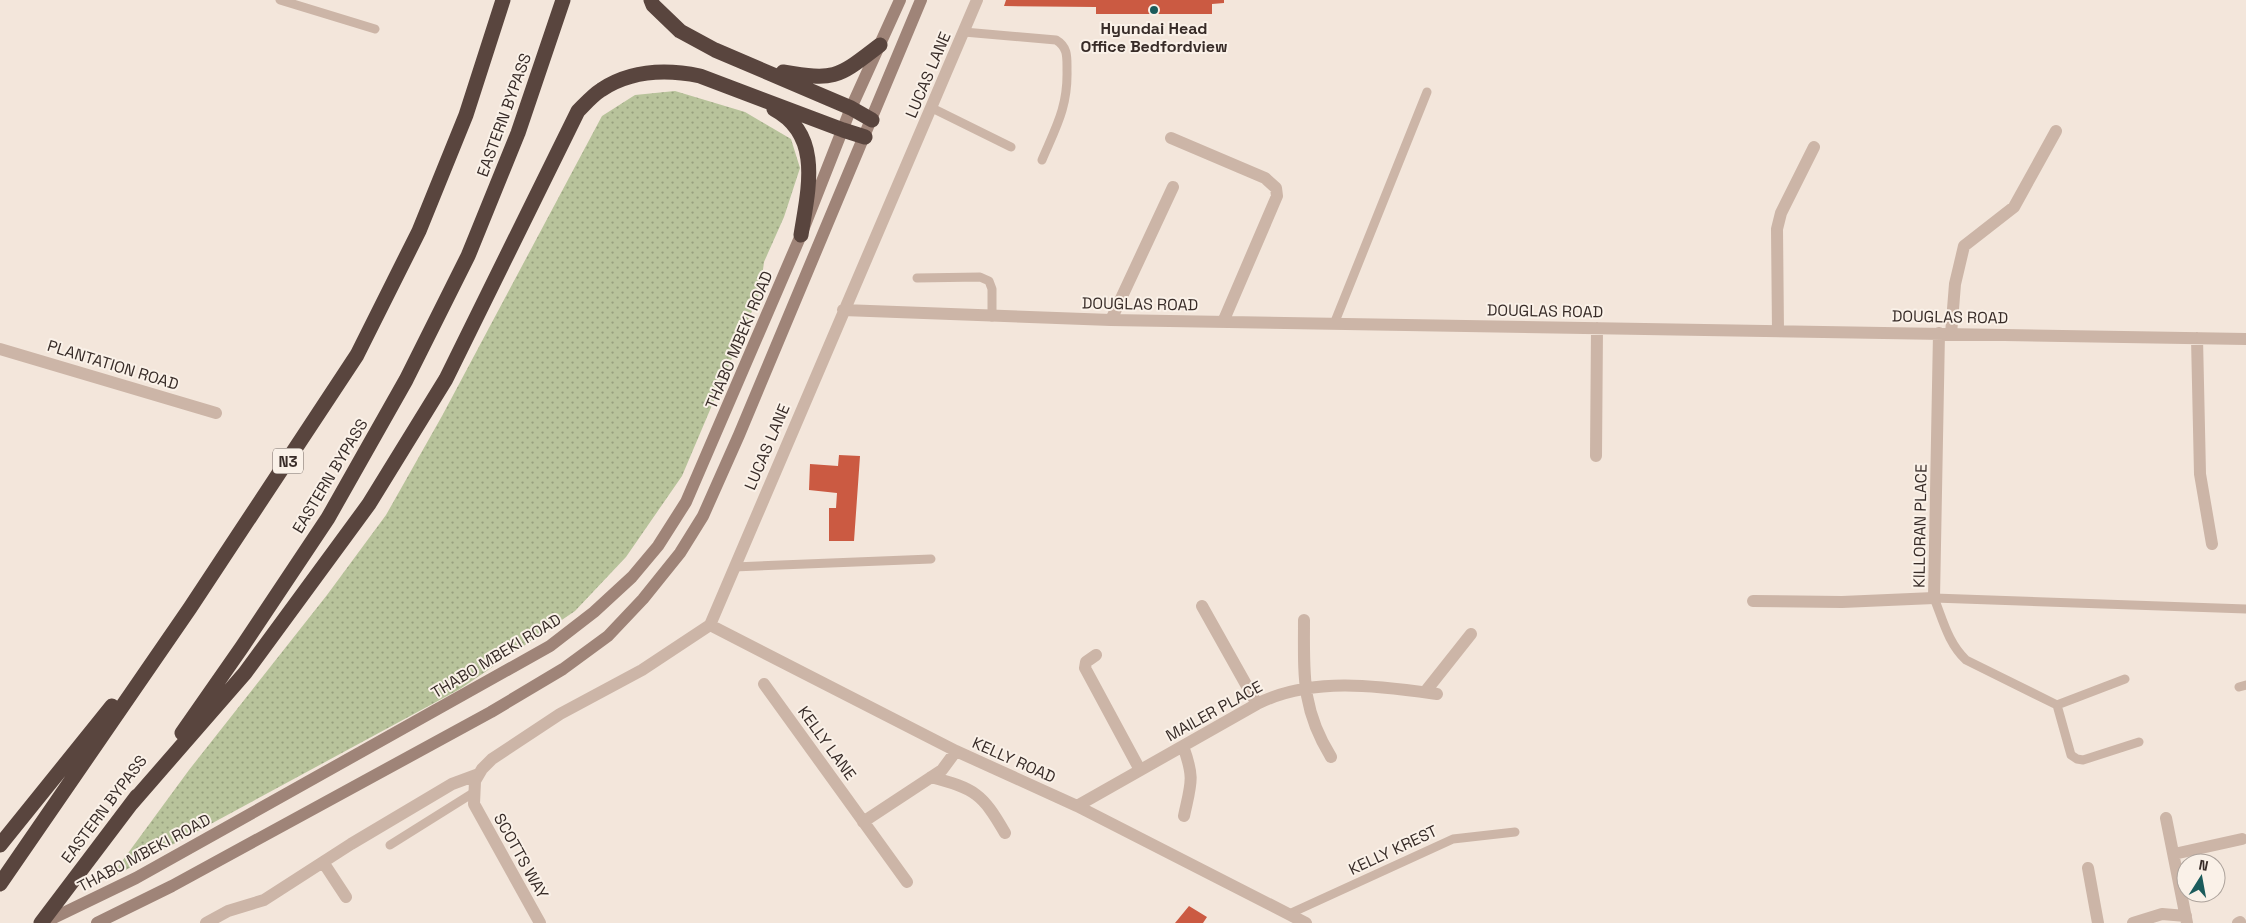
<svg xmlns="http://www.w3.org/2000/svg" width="2246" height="923" font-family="'Space Grotesk',sans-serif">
<defs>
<pattern id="grass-dots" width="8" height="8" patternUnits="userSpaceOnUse" patternTransform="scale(1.25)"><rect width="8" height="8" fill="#b8c39b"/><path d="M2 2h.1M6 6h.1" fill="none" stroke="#979f7e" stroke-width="1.8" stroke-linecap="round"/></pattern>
</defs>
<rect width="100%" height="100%" fill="#f3e6db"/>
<path fill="url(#grass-dots)" d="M675,91L745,112L791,139L800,168L784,217L764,262L760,292L682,476L626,557L575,611L460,689L109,879L189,770L327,595L386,515L442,416L602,116L635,95Z"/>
<path fill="#cb5a42" d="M1006,0H1224V3L1212,4V14H1096V7L1004,6Z
M839,455L860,456L854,541H829V508H836L837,493L809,490L810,464L838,466Z
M1189,906L1207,917L1203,923H1175Z"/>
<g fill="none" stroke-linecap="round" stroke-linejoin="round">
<path stroke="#ccb5a7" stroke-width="9" d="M280,0L375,29
M964,32L1056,40C1068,47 1067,57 1067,70C1068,107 1056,127 1042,160
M932,108L1011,147
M917,278L980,277L989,281L992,289V317
M1334,324L1427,92
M734,567L931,559
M2239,687L2246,685
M2057,705L2125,679
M2139,742L2083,760L2077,759L2071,755L2057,705L1966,660C1948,643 1943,620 1934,598L2246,609
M390,845L473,793
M1289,914L1453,839L1515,832"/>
<path stroke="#ccb5a7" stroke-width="12" d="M1171,138L1265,178L1276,188L1277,196L1223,322
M843,310L1111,320L2246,339
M1111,320L1173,187
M1778,331L1777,229L1781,213L1814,147
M1951,334L1955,284L1964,246L2014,207L2056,131
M2197,338L2200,474L2212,544
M0,349L216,413
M1596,456L1597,328
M1753,601L1842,602L1934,598L1939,333
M1202,606L1257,704
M1304,620C1304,675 1301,708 1331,757
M710,625L956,751L1077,806L1306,923
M1096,655L1086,662L1085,668L1140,770
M764,684L907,882
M1425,692L1471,634
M1183,746C1195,779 1191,783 1184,816
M931,777C975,789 982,793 1005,833
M1077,806L1257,704C1312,676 1379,686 1437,694
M2166,818L2187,923
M863,822L942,770L956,751
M2174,854L2242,839
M323,862L346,897
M2088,868L2098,923
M206,923L228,911L264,900L351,844L452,784L479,774
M540,923L474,804L475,781L482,769L492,759L560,714L642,670L710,625L977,0
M2133,923L2162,914L2186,916
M2238,923L2240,922"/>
<path stroke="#9f8478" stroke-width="12" d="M43,923L136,878L550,646L594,612L632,577L658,546L686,502L801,235L851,108L900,0
M97,923L172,886L491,712L563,669L608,636L643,599L680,553L703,516L739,435L921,0"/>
<path stroke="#59453e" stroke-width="15" d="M651,0L653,5L680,31L715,50L851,108L872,120
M783,72C837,81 838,77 880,45
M774,109C823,135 808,190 801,235
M182,733L242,647L328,518L406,380L468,256L518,133L563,0
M131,804L245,673L369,504L446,379L578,111C585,104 593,95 601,90C631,70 666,69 700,76L843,130L865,137
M0,845L112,706
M0,884L190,608L357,355L419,231L466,115L503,0
M41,923L137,796"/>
</g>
<circle fill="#1b5b5b" stroke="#faf1e8" stroke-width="2" cx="1154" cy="10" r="5"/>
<g text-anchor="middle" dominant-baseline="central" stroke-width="4" stroke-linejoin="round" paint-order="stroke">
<rect fill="#faf1e8" stroke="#726762" stroke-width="1" x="273" y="448.5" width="30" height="25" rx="4"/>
<g font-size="15" font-weight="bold" fill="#382c28">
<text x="288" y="461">N3</text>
</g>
<g font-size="16" font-weight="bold" fill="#382c28" stroke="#faf1e8">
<text x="1154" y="28">Hyundai Head<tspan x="1154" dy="18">Office Bedfordview</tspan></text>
</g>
<g font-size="16" fill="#382c28" stroke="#faf1e8">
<text transform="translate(928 75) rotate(-67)">LUCAS LANE</text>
<text transform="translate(504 115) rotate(-70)">EASTERN BYPASS</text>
<text transform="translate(1140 304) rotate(1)">DOUGLAS ROAD</text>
<text transform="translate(1545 311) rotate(1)">DOUGLAS ROAD</text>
<text transform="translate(1950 317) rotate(1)">DOUGLAS ROAD</text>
<text transform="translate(739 340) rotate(-67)">THABO MBEKI ROAD</text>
<text transform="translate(113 365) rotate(17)">PLANTATION ROAD</text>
<text transform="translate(767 447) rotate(-67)">LUCAS LANE</text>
<text transform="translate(330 476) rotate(-59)">EASTERN BYPASS</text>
<text transform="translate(1920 526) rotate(-89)">KILLORAN PLACE</text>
<text transform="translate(496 656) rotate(-31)">THABO MBEKI ROAD</text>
<text transform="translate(1214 711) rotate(-29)">MAILER PLACE</text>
<text transform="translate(827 743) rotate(54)">KELLY LANE</text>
<text transform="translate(1014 760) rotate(24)">KELLY ROAD</text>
<text transform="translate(104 809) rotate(-53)">EASTERN BYPASS</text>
<text transform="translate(1393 850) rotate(-25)">KELLY KREST</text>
<text transform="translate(144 853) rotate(-28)">THABO MBEKI ROAD</text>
<text transform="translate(521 856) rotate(61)">SCOTTS WAY</text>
</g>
</g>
<g transform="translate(2201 878) rotate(11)"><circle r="24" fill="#faf1e8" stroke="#aca29b"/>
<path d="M0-4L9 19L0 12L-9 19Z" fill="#1b5b5b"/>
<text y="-8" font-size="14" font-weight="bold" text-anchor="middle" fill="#382c28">N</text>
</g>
</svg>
